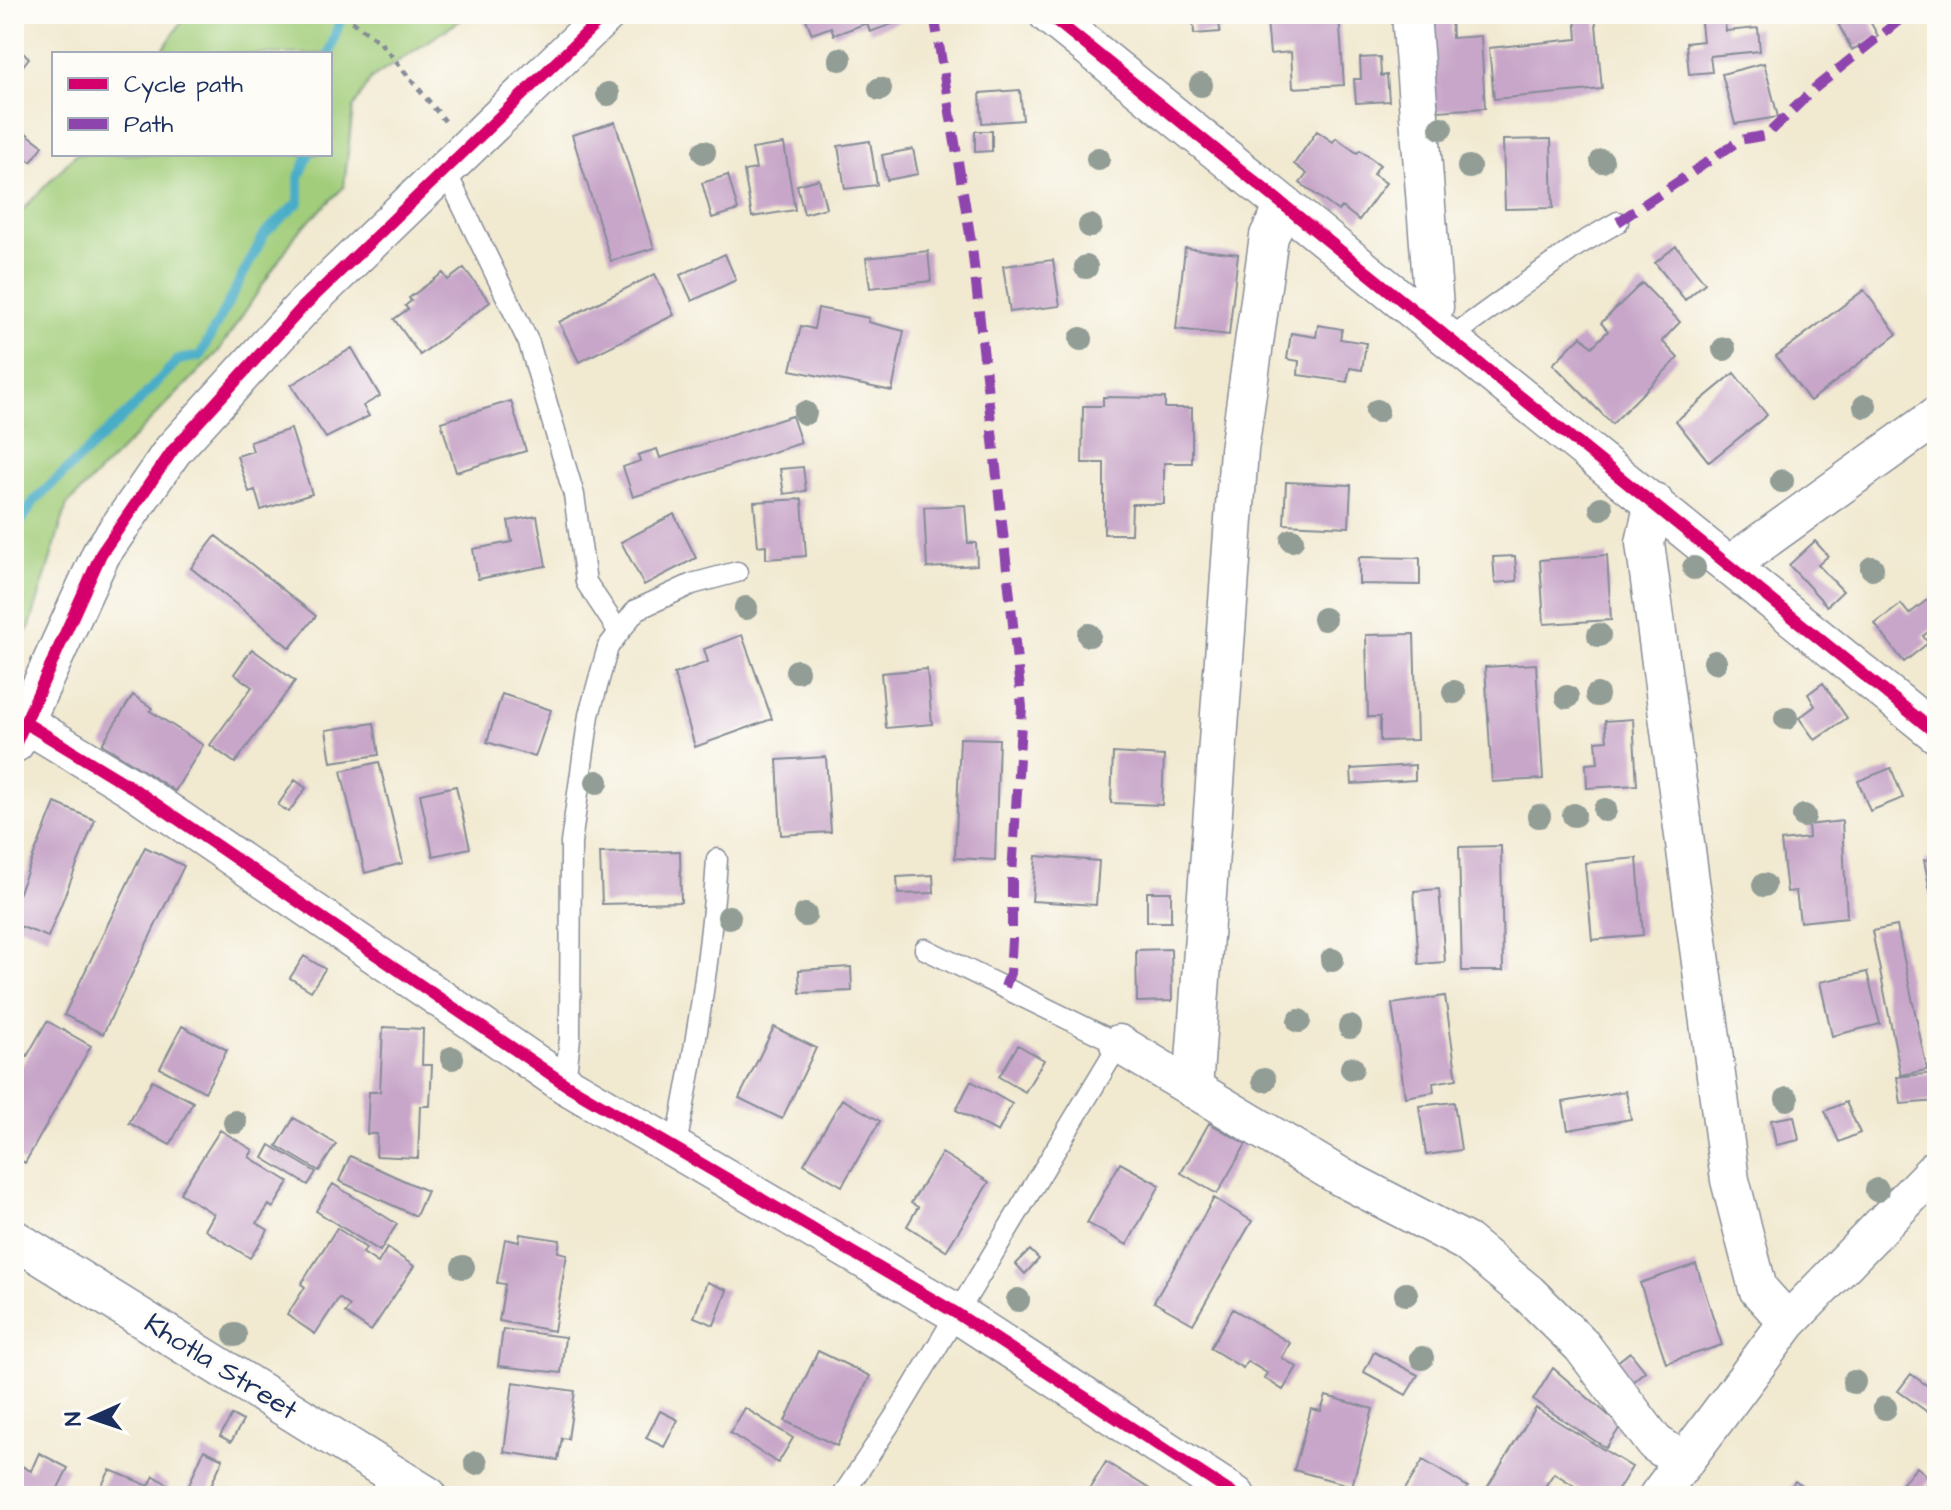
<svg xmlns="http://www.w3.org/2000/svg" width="1951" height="1510" font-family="'Architects Daughter',sans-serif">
<rect width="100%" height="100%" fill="#fdfcf7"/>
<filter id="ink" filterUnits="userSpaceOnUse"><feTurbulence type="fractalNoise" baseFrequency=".0125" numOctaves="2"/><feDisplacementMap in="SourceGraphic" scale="16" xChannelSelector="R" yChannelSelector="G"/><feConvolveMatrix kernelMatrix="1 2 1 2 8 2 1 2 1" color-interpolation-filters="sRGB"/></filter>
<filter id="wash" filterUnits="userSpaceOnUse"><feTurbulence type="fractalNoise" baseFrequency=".006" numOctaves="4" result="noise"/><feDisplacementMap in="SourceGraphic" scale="32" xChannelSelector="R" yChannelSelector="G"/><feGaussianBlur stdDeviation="1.8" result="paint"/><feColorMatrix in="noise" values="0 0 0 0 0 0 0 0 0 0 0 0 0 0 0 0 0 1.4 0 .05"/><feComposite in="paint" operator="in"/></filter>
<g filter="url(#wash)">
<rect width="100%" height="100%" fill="#f1e9d0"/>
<path fill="#a2cd7a" stroke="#5e7e6c" stroke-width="2" d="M187,14H470L371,79L353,108L344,187L297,233L218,352L67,505L30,626L14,651V219L76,154H330V54H160Z"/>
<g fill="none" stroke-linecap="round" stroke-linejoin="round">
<path stroke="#49adc8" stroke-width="10" d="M329,54L342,14
M14,533L34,501L133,408L178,360L200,356L265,233L299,202V177L309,154"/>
</g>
<g id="blocks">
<path fill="#c8a6c9" d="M804,14H911L912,17L870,32L867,23L834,35L831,27L812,34Z
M1193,14H1219L1220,32L1194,34Z
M1287,14H1339L1344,85L1293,88L1291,52L1270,54L1267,21L1288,19Z
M1417,14H1451L1452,38L1481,36L1485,108L1422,112Z
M1575,14H1595L1602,89L1494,99L1489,48L1577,39Z
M1700,14H1724L1726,31L1758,28L1760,51L1710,56L1712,72L1689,74L1686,43L1703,41Z
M1833,14H1866L1878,36L1852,50Z
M14,46L29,58L14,77Z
M1380,57L1381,76L1387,75L1389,101L1356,103L1354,79H1361L1360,58Z
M1764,63L1778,117L1735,124L1722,74Z
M1020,90L1023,120L982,123L980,93Z
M615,122L654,248L611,261L572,135Z
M975,131H992V151L975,152Z
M1317,131L1333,142L1336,138L1357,153L1360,150L1380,165L1373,174L1386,183L1359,220L1342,207L1338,211L1300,183L1307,174L1294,164Z
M26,133L43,146L31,162L14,150Z
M1551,139L1553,208L1505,209L1503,140Z
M870,141L877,185L845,189L838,146Z
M784,144L795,210L752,217L744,171L756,169L752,149Z
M913,149L918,174L887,180L882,155Z
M728,175L738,210L712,218L702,183Z
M819,179L826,208L804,214L797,185Z
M1676,246L1705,283L1685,300L1655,263Z
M1185,248L1238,254L1229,335L1176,329Z
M928,251L931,281L870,288L866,258Z
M725,254L736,280L692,301L680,275Z
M1053,260L1060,306L1010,312L1003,266Z
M464,268L490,302L420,355L394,319L408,309L405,306L411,301L409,298L443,273L448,280Z
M655,274L674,315L579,362L559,322Z
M1642,283L1680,322L1662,341L1678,358L1612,424L1553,364L1581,336L1592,347L1608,331L1601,323Z
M1864,290L1897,334L1810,401L1776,356Z
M818,308L869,318L868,322L904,331L892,391L791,370L801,326L814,329Z
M1318,325L1342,329L1340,339L1366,343L1362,370L1350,368L1347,382L1298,375L1299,361L1287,359L1291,333L1316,337Z
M352,348L380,396L363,406L369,416L326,438L291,385Z
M1734,373L1767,415L1709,462L1676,421Z
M1103,397L1165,398V408H1192V463H1164V504H1132L1131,534H1104V463H1082L1083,406H1103Z
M511,401L526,451L456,472L441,422Z
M792,416L801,443L633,497L623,467L640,461L638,455L657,449L660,458Z
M291,429L312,494L261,510L255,490L249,492L237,456L253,451L250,442Z
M803,467L806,491L784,494L780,469Z
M1286,482L1351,485L1349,527L1284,524Z
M802,499L806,556L766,559V545L758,546L754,502Z
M965,505L968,543H976L977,565L927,568L924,507Z
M674,514L696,558L644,585L621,542Z
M537,516L546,566L478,579L473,549L512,542L508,521Z
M216,536L316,616L290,648L191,568Z
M1815,541L1828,556L1818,565L1843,591L1827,606L1789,565Z
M1607,555L1611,620L1544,624L1540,560Z
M1515,556L1517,581L1495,583L1493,557Z
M1359,557L1420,558V585L1359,584Z
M1937,592V625L1923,636L1928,643L1904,662L1875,624L1901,604L1909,614Z
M1414,634L1417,740L1380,741V717H1368L1366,635Z
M742,635L772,719L695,747L674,674L708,662L704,649Z
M252,649L295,681L235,763L210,745L252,687L234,674Z
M1536,664L1543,779L1492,782L1485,667Z
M927,669L932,724L886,728L881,673Z
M1823,683L1847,718L1815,740L1799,718L1815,706L1808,694Z
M502,694L551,710L535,757L487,742Z
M133,695L152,708L150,711L203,745L175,791L102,744Z
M1633,719L1637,785L1587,788L1586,764L1598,763L1596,741L1607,740L1605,721Z
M374,723L379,755L331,762L326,730Z
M960,738L999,739L995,860L955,858Z
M1113,753L1164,756L1162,805L1111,803Z
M826,757L831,832L781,835L777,760Z
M379,762L403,863L365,873L341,771Z
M1415,765V780L1352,784L1351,769Z
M1891,768L1903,798L1870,811L1858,781Z
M295,780L306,788L289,812L278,805Z
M456,786L470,848L433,856L420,794Z
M55,803L95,820L48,937L14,924V904Z
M1842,821L1847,917L1800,922L1796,891L1787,892L1781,841L1809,838L1808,825Z
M1501,846L1503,971H1462L1459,847Z
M145,847L184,866L103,1034L64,1015Z
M680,851L681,902L602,904L600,853Z
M1036,856L1099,861L1096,905L1032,901Z
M1637,858L1643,935L1592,940L1585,863Z
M1937,858V906H1933L1924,860Z
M933,875L934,893L898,894L897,877Z
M1439,889L1445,962L1419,964L1414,891Z
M1147,892H1171V922H1147Z
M1897,926L1927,1070L1901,1075L1872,931Z
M1171,949L1172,1001L1137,1002L1136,950Z
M304,956L325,969L311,991L290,978Z
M851,967L852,991L800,993L799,970Z
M1867,972L1880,1024L1832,1036L1820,982Z
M1445,996L1457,1079L1433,1083L1434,1092L1405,1097L1392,1004Z
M47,1021L91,1046L25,1163L14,1157V1118L19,1109L14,1107V1079Z
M182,1026L227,1050L205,1092L160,1068Z
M383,1027L423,1029L422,1065H432L430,1106H420L418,1158L376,1156L377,1134H367L369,1092H380Z
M774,1027L816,1048L782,1119L739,1098Z
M1018,1045L1044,1060L1025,1092L999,1077Z
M1934,1073L1937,1101L1901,1104L1897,1077Z
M152,1080L193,1102L170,1145L129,1123Z
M971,1081L1012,1104L998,1132L956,1110Z
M1626,1091L1631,1119L1568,1130L1563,1102Z
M842,1099L880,1121L842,1186L804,1164Z
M1454,1102L1461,1150L1426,1155L1419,1106Z
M1846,1102L1860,1133L1839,1142L1825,1111Z
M1794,1116L1799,1140L1776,1145L1771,1120Z
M294,1118L336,1144L319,1171L277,1146Z
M1209,1123L1246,1144L1217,1194L1181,1173Z
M220,1130L253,1150L249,1157L289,1182L273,1208L269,1205L257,1223L268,1230L250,1258L205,1230L214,1214L180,1193Z
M270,1145L316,1172L308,1185L263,1158Z
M942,1153L989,1182L946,1251L907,1226L918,1207L911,1203Z
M350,1156L427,1191L416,1216L339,1181Z
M1120,1163L1160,1185L1127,1245L1087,1223Z
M333,1184L397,1224L380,1251L316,1211Z
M1214,1198L1252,1221L1193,1324L1154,1302Z
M337,1228L366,1248L363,1253L378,1263L387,1248L414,1266L371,1331L345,1313L350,1306L339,1298L315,1334L287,1315L305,1287L301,1284Z
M520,1234L560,1240L558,1252L567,1254L554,1331L499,1321L505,1284L497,1283L505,1239L519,1242Z
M1030,1250L1039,1259L1025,1274L1016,1264Z
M1696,1264L1722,1345L1666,1363L1640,1283Z
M707,1282L727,1290L714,1325L694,1317Z
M1233,1309L1290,1343L1282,1358L1297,1367L1283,1390L1264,1378L1267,1373L1247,1361L1243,1368L1210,1348Z
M503,1329L565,1337L561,1373L498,1366Z
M818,1351L870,1376L837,1446L785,1421Z
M1374,1352L1418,1375L1406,1395L1364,1372Z
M1630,1352L1645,1371L1631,1383L1616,1363Z
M1553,1368L1621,1426L1606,1448L1533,1400Z
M1911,1374L1937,1393V1411L1933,1416L1898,1391Z
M513,1382L575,1391L568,1439L562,1438L558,1460L504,1452Z
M1326,1396L1373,1409L1352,1486L1294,1470L1311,1409L1321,1411Z
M745,1408L793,1438L778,1463L730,1433Z
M1536,1408L1632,1467L1614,1496H1591L1554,1473L1546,1485L1553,1489L1548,1496H1482Z
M660,1411L678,1420L664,1447L646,1438Z
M232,1415L243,1421L231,1442L220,1436Z
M204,1450L223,1459L206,1496H184Z
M39,1453L68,1468L54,1496H14V1462L31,1471Z
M1423,1460L1468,1487L1462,1496H1401Z
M1106,1462L1161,1496H1085Z
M1917,1467L1931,1479L1916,1496L1902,1484Z
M110,1470L149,1486L154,1476L169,1485L163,1496H96Z
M1795,1481L1817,1496H1784Z"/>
</g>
</g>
<g filter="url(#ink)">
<use href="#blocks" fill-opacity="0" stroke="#868c97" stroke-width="2"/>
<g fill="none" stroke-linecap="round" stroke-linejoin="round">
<defs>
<path id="service" d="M445,170L529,343L574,495L586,582L619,632
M1450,338L1578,245L1618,222
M565,1084L570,1038L571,843L589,715L608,647L636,610L692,584L737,572
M675,1150C695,1053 711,958 717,859
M380,1496L389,1472
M842,1496L899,1410L1119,1044L925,949"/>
<path id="minor" d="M1048,14L1937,734
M1411,14L1434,307L1429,323
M1654,502L1645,543L1730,1180L1758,1289L1788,1322
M1731,564L1937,416
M24,722L131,787L565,1084L956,1313L1236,1496
M15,743L101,554L173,450L302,308L606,14
M1119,1044L1341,1177L1466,1242L1528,1293L1582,1346L1655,1443L1684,1462
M1193,1089L1239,450L1269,236L1284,207
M14,1239L428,1496
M1658,1496L1788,1322L1937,1168"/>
</defs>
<use href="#service" stroke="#868c97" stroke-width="23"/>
<use href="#minor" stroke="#868c97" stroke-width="41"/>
<path stroke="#868c97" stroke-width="5" stroke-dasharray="6 6" stroke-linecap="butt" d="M342,14L380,42L445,121"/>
<use href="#service" stroke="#fff" stroke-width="20"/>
<use href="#minor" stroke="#fff" stroke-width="38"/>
<path stroke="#8e44ad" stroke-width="10" stroke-dasharray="20 10" stroke-linecap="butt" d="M934,14L972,247L1022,707L1012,875V940L1010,973L1004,990
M1618,222L1740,140L1767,135L1815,88L1907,14"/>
<defs>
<path id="cycleway" d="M1048,14L1937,734
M24,722L131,787L565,1084L956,1313L1236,1496
M14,747L101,554L173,450L302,308L606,14"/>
</defs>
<use href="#cycleway" stroke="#fdfcf7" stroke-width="17"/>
<use href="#cycleway" stroke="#d6006c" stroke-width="12"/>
</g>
<g fill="#929d96">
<circle cx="840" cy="59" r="12"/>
<circle cx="1201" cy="85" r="12"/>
<circle cx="880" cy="89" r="12"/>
<circle cx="608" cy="94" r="12"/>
<circle cx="1441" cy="128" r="12"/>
<circle cx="704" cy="152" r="12"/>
<circle cx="1098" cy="159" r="12"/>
<circle cx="1602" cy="161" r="12"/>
<circle cx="1469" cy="167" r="12"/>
<circle cx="1090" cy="226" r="12"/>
<circle cx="1086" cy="267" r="12"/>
<circle cx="1081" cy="339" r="12"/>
<circle cx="1724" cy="349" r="12"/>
<circle cx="1865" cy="406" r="12"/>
<circle cx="1377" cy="411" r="12"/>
<circle cx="805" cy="413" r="12"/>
<circle cx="1782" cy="481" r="12"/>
<circle cx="1601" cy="508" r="12"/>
<circle cx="1292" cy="540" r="12"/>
<circle cx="1694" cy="568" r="12"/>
<circle cx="1872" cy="568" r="12"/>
<circle cx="746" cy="608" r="12"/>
<circle cx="1324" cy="619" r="12"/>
<circle cx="1089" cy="635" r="12"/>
<circle cx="1599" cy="635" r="12"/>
<circle cx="1715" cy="662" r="12"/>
<circle cx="797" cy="671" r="12"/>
<circle cx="1454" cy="692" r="12"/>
<circle cx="1597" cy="695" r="12"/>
<circle cx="1567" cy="697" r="12"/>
<circle cx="1786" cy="718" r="12"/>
<circle cx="597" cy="782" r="12"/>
<circle cx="1605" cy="810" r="12"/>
<circle cx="1574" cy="815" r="12"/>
<circle cx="1539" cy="816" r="12"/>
<circle cx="1804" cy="816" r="12"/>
<circle cx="1764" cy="885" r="12"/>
<circle cx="805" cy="915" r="12"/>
<circle cx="729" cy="917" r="12"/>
<circle cx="1332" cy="960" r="12"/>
<circle cx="1299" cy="1021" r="12"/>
<circle cx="1350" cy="1027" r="12"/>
<circle cx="452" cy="1058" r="12"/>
<circle cx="1352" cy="1068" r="12"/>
<circle cx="1264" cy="1080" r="12"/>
<circle cx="1787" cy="1099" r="12"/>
<circle cx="235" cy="1122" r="12"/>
<circle cx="1877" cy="1190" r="12"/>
<circle cx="463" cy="1267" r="12"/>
<circle cx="1406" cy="1294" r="12"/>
<circle cx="1018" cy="1300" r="12"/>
<circle cx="235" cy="1335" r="12"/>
<circle cx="1422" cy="1358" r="12"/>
<circle cx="1854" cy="1382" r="12"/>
<circle cx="1885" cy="1408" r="12"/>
<circle cx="476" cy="1463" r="12"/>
</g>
</g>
<g text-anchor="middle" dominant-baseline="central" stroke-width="6" stroke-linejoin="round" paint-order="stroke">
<g font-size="28" fill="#1b2f5e" stroke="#fdfcf7">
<text transform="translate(221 1367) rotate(32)">Khotla Street</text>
</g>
</g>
<rect width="1951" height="1510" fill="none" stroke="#fdfcf7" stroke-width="48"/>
<rect x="52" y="52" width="280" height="104" fill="#fdfcf7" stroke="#a3aaba" stroke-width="2"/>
<rect x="68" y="78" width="40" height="12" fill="#d6006c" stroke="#a3aaba" stroke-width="2"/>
<text x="124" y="92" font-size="24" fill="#1b2f5e">Cycle path</text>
<rect x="68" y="118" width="40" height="12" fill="#8e44ad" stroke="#a3aaba" stroke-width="2"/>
<text x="124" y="132" font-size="24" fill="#1b2f5e">Path</text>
<g transform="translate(92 1418) rotate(267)" stroke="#fdfcf7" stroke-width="6" paint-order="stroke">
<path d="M0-6L14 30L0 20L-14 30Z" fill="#1b2f5e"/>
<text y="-12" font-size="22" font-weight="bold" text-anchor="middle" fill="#1b2f5e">N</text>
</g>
</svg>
